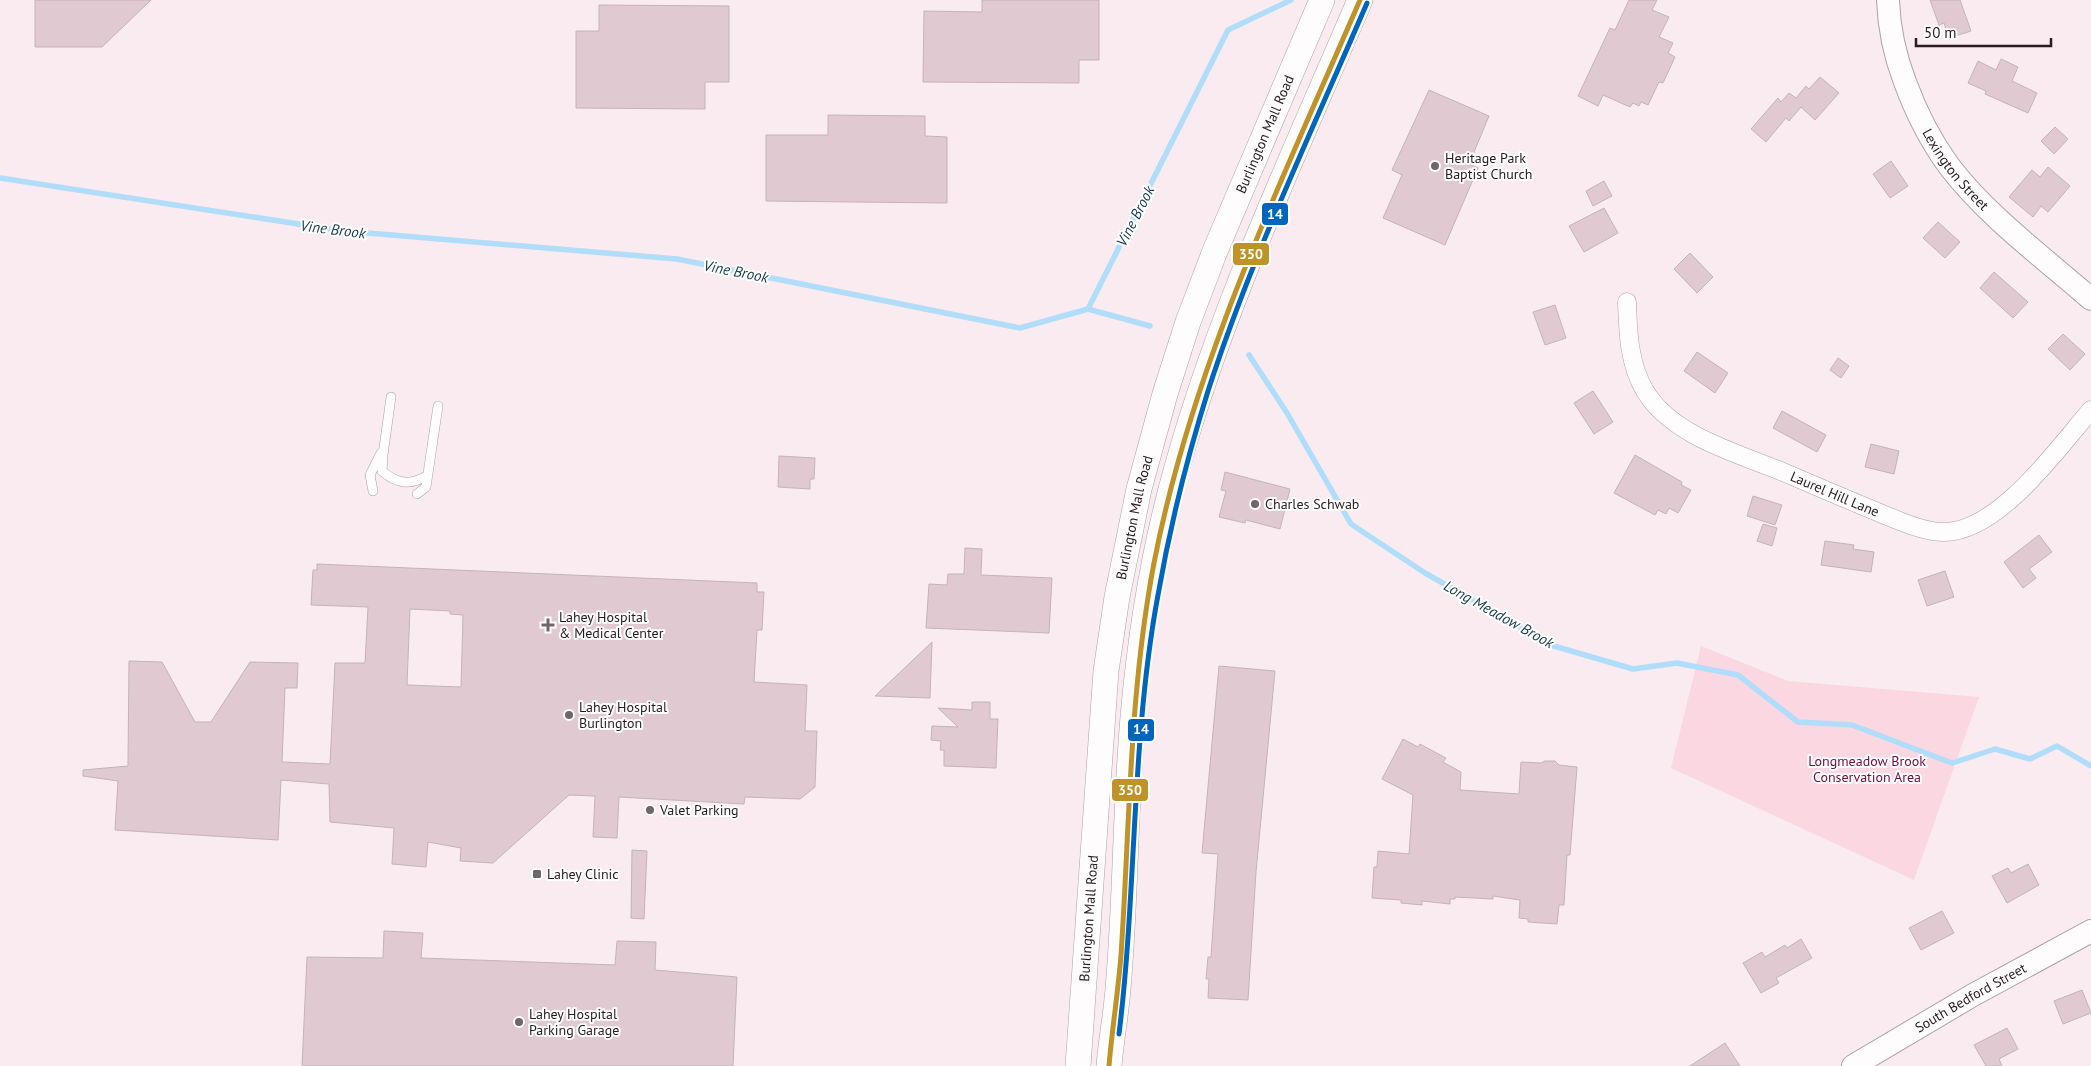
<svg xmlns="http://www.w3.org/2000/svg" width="2091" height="1066" font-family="'PT Sans',sans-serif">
<rect width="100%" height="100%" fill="#f9ebef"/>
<path fill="#fbd7e2" d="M1701,646L1788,681L1979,697L1914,880L1671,768Z"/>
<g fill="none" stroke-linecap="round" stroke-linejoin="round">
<path stroke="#b0ddfa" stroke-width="5.5" d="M0,178L344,231L677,259L1020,328L1088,309L1228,30L1291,0
M1088,309L1150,326
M1249,355L1287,413L1351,524L1425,573L1554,646L1633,669L1677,663L1738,675L1798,722L1852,725L1952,763L1995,749L2030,759L2057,746L2091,766"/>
</g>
<path fill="#e0c9d1" stroke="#c2b4b9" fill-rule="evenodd" d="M35,0H151L102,47H35Z
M982,0H1099V60H1079V83L923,82L924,11L982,12Z
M1629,0H1657L1652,10L1669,17L1659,37L1673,43L1668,53L1675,57L1663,83L1659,82L1648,105L1641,102L1639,106L1633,103L1630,107L1603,95L1598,106L1578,96L1610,28L1615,30Z
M1930,0H1960L1971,31L1949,38L1944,23L1939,25Z
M599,5L729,6V82H705V109L576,108V31H599Z
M2001,59L2018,67L2012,81L2037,93L2028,113L1985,94L1986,91L1968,83L1978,61L1996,70Z
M1820,77L1839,93L1815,120L1801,107L1789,121L1786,118L1766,142L1751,129L1778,98L1781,102L1789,93L1796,98L1806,86L1809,89Z
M1429,90L1489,116L1469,164L1478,168L1445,245L1383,218L1402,175L1392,170Z
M828,115L925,116V136L947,137V203L766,201V135H828Z
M2055,127L2068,139L2054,154L2041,141Z
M1891,161L1908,186L1890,198L1873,174Z
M2048,167L2070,186L2048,212L2041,206L2033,217L2009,197L2032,170L2040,177Z
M1604,181L1612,196L1593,206L1586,191Z
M1604,208L1618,233L1584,252L1569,226Z
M1938,222L1960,242L1945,258L1923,238Z
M1690,253L1713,277L1697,293L1674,269Z
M1994,272L2028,302L2013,318L1980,288Z
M1555,305L1566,338L1545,345L1533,312Z
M2063,334L2085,354L2070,370L2048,349Z
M1697,352L1728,373L1715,393L1684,371Z
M1838,358L1849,366L1841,378L1830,370Z
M1593,391L1613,422L1594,434L1574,403Z
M1782,411L1826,435L1817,452L1773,428Z
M1871,444L1899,451L1894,474L1865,467Z
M1635,455L1682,482L1681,485L1691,490L1678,513L1669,508L1666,514L1658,510L1655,515L1614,493Z
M779,456L815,458L814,479H810V489L778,487Z
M1225,472L1290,489L1280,529L1246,520L1245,523L1219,517L1226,491L1221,490Z
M1753,496L1782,505L1775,525L1747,516Z
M1763,524L1777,528L1772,546L1757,541Z
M2039,535L2052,552L2029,569L2036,578L2023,588L2004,562Z
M1825,541L1854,545L1853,549L1874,552L1871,572L1821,565Z
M965,548L982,549L981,575L1052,578L1049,633L926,628L929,584L947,585L948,574H964Z
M317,564L757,583V592H764L762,630H757L754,682L807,685L805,731H817L815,787L800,799L745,797L744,804L619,797L617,838L593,837L595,796L569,795L493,863L460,861L461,848L428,842L426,867L392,864L394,828L330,822L329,784L281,780L278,840L115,830L118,781L83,776V770L128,766L129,661L162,662L195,722H211L250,662L298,663L297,688H285L282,762L330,764L335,663H365L368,607L311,605L313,570H317ZM410,609L450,611V614L463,615L461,687L407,685Z
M1945,571L1954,597L1927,606L1918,580Z
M932,642L930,698L875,696Z
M1219,666L1275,671L1256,872L1248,1000L1208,998L1209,979H1206L1208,957H1211L1218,854L1202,853Z
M972,702H990V719H998L996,768L944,766V750H940L941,741L931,740L932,726L958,727L938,708L972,710Z
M1403,739L1418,747L1420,744L1446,758L1443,762L1461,772L1460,790L1519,794L1521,762L1541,763L1545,761H1555L1559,765L1577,767L1570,855H1567L1564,905H1559L1557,924L1528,922V919L1519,918L1520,900L1493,896V899L1455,897V899H1450V904L1422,901V905L1401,903V900L1372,898L1374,867H1377L1378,851L1409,854L1413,795L1382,779Z
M632,850L647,851L644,919L631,918Z
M2028,864L2039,885L2007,903L1992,876L2008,868L2011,873Z
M1942,911L1954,933L1921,950L1909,928Z
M384,931L423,933L421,958L615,965L617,941L656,942L655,970L737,977L733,1066H302L307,957L383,958Z
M1801,939L1812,958L1776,978L1779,983L1761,993L1743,963L1762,952L1765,957L1785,945L1787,948Z
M2082,990L2091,1013L2063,1024L2054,1001Z
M2007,1028L2018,1049L1999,1059L2002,1066H1986L1974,1045Z
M1725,1043L1740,1066H1690Z"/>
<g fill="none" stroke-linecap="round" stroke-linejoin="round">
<defs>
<path id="service" d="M391,397L383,455L382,471C397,484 411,486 428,475
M373,491L370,475L381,453
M417,494L426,487L438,406"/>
<g id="minor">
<path id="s1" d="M1627,302C1628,333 1629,364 1645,391C1672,436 1737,453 1783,472C1823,489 1862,506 1902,522C1915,527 1929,532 1943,532C1998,533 2058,448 2091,410"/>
</g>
<g id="tertiary">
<path id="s2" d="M1888,0C1889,28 1895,56 1905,82C1916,112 1930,140 1949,166C1986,215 2044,258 2091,299"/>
<path id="s3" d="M1853,1066L1973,995L2091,931"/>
</g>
<g id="secondary">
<path id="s4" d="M1078,1066L1106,671L1117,597L1139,489L1165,394L1188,322L1215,251L1322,0"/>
<path d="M1109,1066C1111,1040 1116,1015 1118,989C1126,898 1125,807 1133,717C1140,636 1154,549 1176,471C1221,308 1294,155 1360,0"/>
</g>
</defs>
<use href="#service" stroke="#aea1a5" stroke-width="10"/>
<use href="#minor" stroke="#aea1a5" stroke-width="19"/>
<use href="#tertiary" stroke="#aea1a5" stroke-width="24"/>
<use href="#secondary" stroke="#aea1a5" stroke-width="26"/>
<use href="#service" stroke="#fefcfd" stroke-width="9"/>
<use href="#minor" stroke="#fefcfd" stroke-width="18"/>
<use href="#tertiary" stroke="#fefcfd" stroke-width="22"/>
<use href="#secondary" stroke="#fefcfd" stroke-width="25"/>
<defs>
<path id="bus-1" d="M1109,1066C1112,1029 1118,993 1121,955C1130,823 1129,694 1154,563C1192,366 1281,183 1360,0"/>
<path id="bus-2" d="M1119,1034C1137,888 1131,740 1158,595C1170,526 1187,458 1208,391C1251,258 1312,131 1367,3"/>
</defs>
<use href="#bus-1" stroke="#fff" stroke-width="9"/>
<use href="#bus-2" stroke="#fff" stroke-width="9"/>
<use href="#bus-1" stroke="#bf9328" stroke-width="5"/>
<use href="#bus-2" stroke="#0065bd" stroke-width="5"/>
</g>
<g fill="#726468" stroke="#fff" stroke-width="2">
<circle cx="1435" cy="166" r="5"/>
<circle cx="1255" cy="504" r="5"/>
<path d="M545.5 617.5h5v5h5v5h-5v5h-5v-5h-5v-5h5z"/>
<circle cx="569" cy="715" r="5"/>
<circle cx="650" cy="810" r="5"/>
<rect x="532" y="869" width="10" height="10" rx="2.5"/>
<circle cx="519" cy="1022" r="5"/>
</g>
<g text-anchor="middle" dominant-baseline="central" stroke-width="4" stroke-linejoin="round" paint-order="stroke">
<g font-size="14" fill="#2a1b20" stroke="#fff">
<text stroke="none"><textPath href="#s4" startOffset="958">Burlington Mall Road</textPath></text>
<text stroke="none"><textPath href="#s2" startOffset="186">Lexington Street</textPath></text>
<text stroke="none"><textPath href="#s1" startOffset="311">Laurel Hill Lane</textPath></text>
<text stroke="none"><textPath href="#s4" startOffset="552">Burlington Mall Road</textPath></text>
<text stroke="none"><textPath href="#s4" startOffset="148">Burlington Mall Road</textPath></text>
<text stroke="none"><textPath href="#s3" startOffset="136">South Bedford Street</textPath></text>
</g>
<g font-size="14" fill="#2a1b20" stroke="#fff" text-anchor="start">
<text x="1445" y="158">Heritage Park<tspan x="1445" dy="16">Baptist Church</tspan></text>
<text x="1265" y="504">Charles Schwab</text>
<text x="559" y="617">Lahey Hospital<tspan x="559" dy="16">&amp; Medical Center</tspan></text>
<text x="579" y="707">Lahey Hospital<tspan x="579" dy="16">Burlington</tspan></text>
<text x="660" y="810">Valet Parking</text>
<text x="547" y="874">Lahey Clinic</text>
<text x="529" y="1014">Lahey Hospital<tspan x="529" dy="16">Parking Garage</tspan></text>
</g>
<g font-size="14" fill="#740c40" stroke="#fff">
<text x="1867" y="761">Longmeadow Brook<tspan x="1867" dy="16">Conservation Area</tspan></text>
</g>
<g font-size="15" font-style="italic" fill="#153c50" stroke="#fff">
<text transform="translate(1135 216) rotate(-63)">Vine Brook</text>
<text transform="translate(333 229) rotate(7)">Vine Brook</text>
<text transform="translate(736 271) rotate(11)">Vine Brook</text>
<text transform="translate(1499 614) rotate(29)">Long Meadow Brook</text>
</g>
</g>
<g stroke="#fff" stroke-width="2">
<rect x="1261" y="202" width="28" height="24" rx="5" fill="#0065bd"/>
<rect x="1232" y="242" width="38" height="24" rx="5" fill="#bf9328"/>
<rect x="1127" y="718" width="28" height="24" rx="5" fill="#0065bd"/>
<rect x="1111" y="778" width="38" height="24" rx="5" fill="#bf9328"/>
</g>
<g font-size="14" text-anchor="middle" font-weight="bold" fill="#fff">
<text x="1275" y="219">14</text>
<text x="1251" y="259">350</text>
<text x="1141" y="734">14</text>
<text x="1130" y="795">350</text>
</g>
<path d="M1916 38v8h135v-8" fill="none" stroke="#2a1b20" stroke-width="2.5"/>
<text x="1924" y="38" font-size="15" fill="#2a1b20" stroke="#ffffff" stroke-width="4" paint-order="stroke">50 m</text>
</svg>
